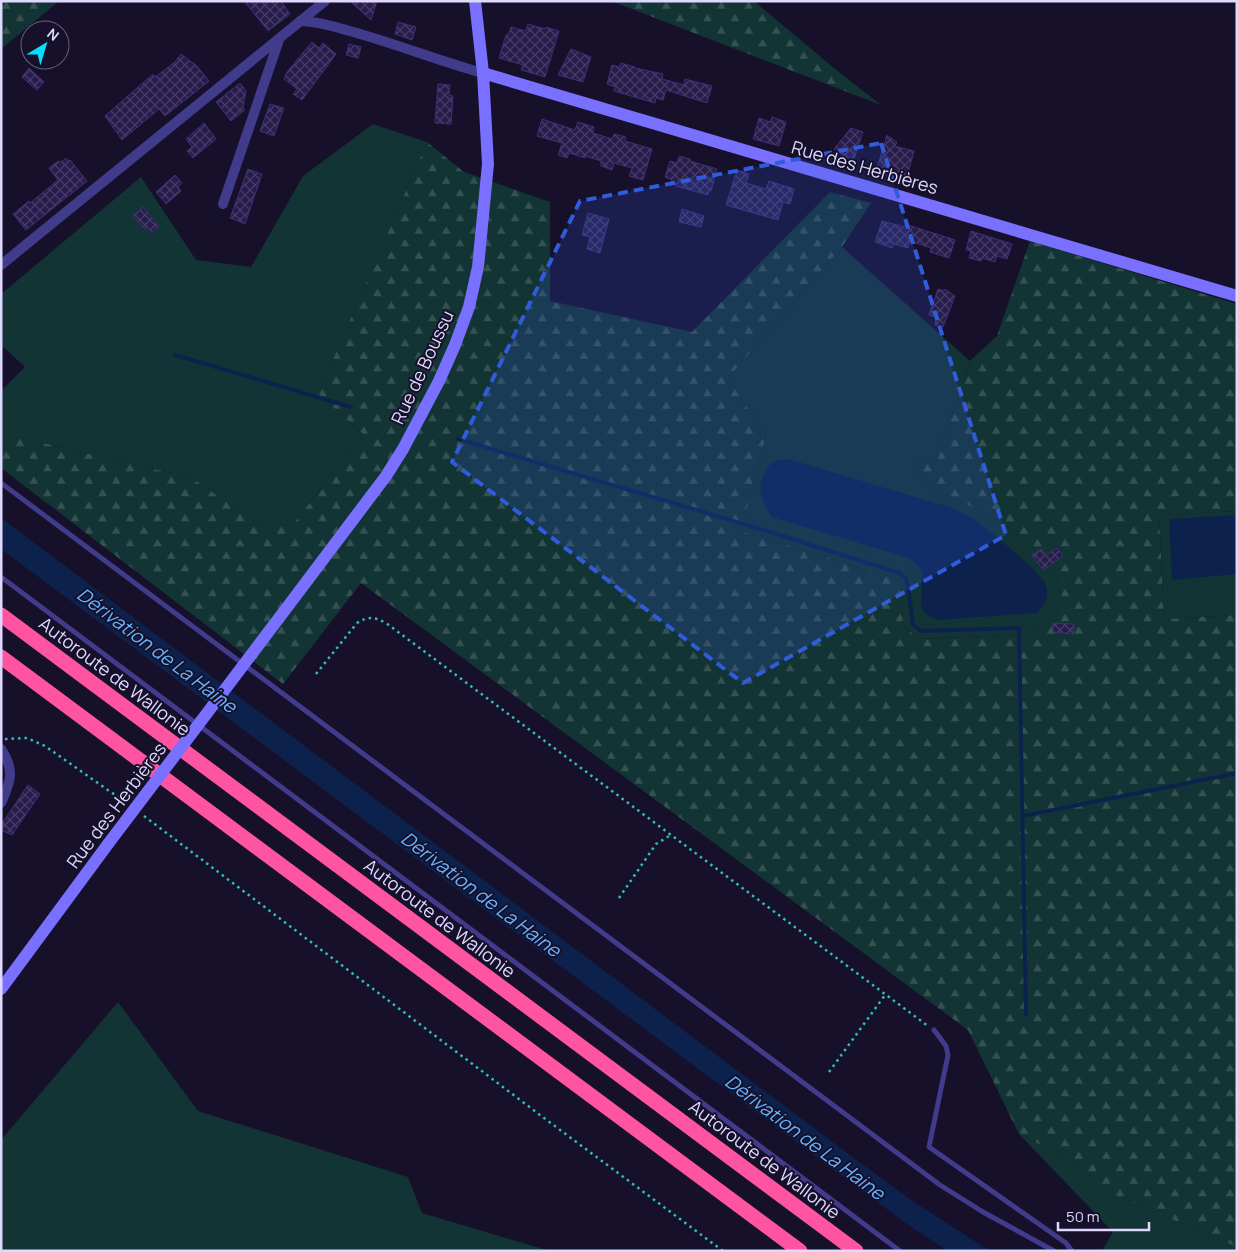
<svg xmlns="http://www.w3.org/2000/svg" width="1238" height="1252" font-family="Manrope,sans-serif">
<defs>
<pattern id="forest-firs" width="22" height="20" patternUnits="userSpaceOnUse" patternTransform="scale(1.25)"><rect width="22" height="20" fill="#133434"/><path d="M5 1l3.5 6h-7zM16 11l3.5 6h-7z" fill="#355152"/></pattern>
<pattern id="building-cross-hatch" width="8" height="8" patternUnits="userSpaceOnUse" patternTransform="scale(1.25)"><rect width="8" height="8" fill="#271c4b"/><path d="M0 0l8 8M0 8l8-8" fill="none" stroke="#463c66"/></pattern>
</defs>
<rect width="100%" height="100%" fill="#16102a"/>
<path fill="#133434" d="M373,124L427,142L318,394L363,434L294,523L267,530L192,478L18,437L1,453V391L25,367L1,345V294L141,177L196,260L251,267L303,176Z
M842,247L970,361L937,461L913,465L925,486L992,516L1030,544L1056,576L1062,600L1056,620L1027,634L920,639L903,626L901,592L897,579L741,531L766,436L728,378Z
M1237,511V615L1164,619L1159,515Z
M118,1002L198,1111L408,1177L422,1213L550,1251H1V1140Z
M1019,1134L1083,1166L1103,1190L1237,1247V1251H1102L1113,1232Z"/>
<path fill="url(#forest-firs)" d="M1,1H59L1,49Z
M611,1H754L835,69L881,105Z
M427,142L464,172L550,202V301L692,332L830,192L871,203L842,247L728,378L766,436L741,531L897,579L901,592L903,626L920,639L1027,634L1056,620L1062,600L1056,576L1030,544L992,516L925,486L912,465L937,461L970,361L997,336L1030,241L1237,304V511L1159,515L1164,619L1237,615V1247L1103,1190L1083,1166L1019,1134L968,1030L361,583L283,684L1,468V453L18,437L192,478L267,530L294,523L363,434L318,394Z"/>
<path fill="#0c224d" d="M788,459L949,507C956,510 964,513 970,517C984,526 1042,572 1046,585C1050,597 1044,605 1037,613L938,620L927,615L921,607L922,572L918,565L909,558L772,517C758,494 755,484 772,462Z
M1237,515V574L1172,580L1169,519Z
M1,518L855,1159L914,1202L990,1251H948L914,1229L835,1171L1,549Z"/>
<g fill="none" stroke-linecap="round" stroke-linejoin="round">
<path stroke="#0c224d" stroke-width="4" d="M175,355L351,407
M458,439L767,531L899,573L906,579L908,586L913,625L921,631L1019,628L1026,1015
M1023,816L1237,773"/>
</g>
<path fill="url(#building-cross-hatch)" stroke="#3f2e78" d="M244,1H281L290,14L268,31Z
M350,1H377L371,20Z
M398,22L416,27L412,40L395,34Z
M528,24L545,29L546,27L559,31L545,77L521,70L523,65L499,58L506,35H508L511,27L526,31Z
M312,42L319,48L323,43L336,54L302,100L293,94L297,89L284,79L287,72Z
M349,44L361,47L358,58L346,55Z
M571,49L591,57L583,82L558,75Z
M181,54L197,66L209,81L165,116L159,109L122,140L105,116L153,74L155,77L175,62Z
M621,63L635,67V68L663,74L662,79L684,85L685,79L712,86L707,103L666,90L663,100L656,98L655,103L614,91L615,87L607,84L612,65L620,67Z
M29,68L44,82L37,90L22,77Z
M240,83L246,91L243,108L245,110L231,121L216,102Z
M438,84L450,85L449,95L453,96L451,124L435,123Z
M270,104L284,108L274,136L260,131Z
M772,117L786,122L779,146L753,139L759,118L770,122Z
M542,119L575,130L578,122L594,127L593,133L612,139L614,134L626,137L625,141L652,149L643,180L629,176L632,168L614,163L612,170L601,166V161L585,156V158L569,153L567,158L558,155L562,143L537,136Z
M204,123L216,139L193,158L187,151L192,147L186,139Z
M851,128L863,132L853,162L834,149Z
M887,135L897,142L895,146L914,151L907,177L891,172L889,176L876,171Z
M679,156L690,159V161L717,169L711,191L709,190L708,195L676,186V184L671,183L672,180L665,177L670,161L677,163Z
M66,158L68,161L70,160L87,181L26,230L13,214L29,201L30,203L58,180L49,168L58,161L61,162Z
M248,169L262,174L245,224L230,218Z
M737,170L749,174L746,183L766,189L769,181L794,189L790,204L783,202L778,220L726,205Z
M175,175L182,183L178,187L181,191L166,204L156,192Z
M143,207L159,226L152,232L147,227L145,229L133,216Z
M682,209L704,216L701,227L679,222Z
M588,213L609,219L600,253L587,249L590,237L582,235Z
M882,221L905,227V224L955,240L949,258L930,252L931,248L910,241L908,248L894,244L892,248L875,242Z
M971,231L1012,244L1007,259L997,256L995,262L982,258L981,261L969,258L971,251L966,250Z
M938,289L944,291L945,289L955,296L943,327L935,325L936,317L929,315Z
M1057,548L1063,556L1043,570L1032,555L1041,549L1046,556Z
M1053,623L1074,624L1073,634L1053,632Z
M28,785L40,794L12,835L1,830V825Z"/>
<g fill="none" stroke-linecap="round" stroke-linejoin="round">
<path stroke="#2fbeba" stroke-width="2.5" stroke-dasharray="2.5 4" stroke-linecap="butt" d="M316,674L357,623C368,616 375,617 386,623L928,1026
M5,739L27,738L45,746L125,802
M144,816L544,1118L723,1251
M619,898L656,844L671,835
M829,1072L885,995"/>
<path stroke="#403b8a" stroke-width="5" d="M1,483L940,1185L983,1212L1054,1251
M1,577L900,1251
M934,1030L946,1046L948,1055L929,1147L1066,1243L1072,1251"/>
<path stroke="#403b8a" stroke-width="10" d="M300,21C321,22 340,28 360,34C402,46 442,62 483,73
M223,204L279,40
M1,265L325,1
M1,749C15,770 11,781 1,803"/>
<path stroke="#7970ff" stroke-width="12" d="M483,73L1237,296
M279,618L386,476L403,449L439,381L455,345L469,307L478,267L488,164L483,73L475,1
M1,989L108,844"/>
<path stroke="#ff54a1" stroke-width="15" d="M1,615L856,1251
M1,657L800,1251"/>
<path stroke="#7970ff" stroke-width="12" d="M108,844L279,618"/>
</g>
<path fill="#305cdc" fill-opacity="0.2" stroke="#305cdc" stroke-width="4" stroke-dasharray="10 6" stroke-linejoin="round" d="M881,143L1006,535L743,683L452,462L580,201Z"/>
<g text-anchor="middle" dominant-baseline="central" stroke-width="4" stroke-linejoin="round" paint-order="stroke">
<g font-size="18" fill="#dfd9ff" stroke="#16102a">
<text transform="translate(865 167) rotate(16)">Rue des Herbières</text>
<text transform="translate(422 367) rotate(-65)">Rue de Boussu</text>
<text transform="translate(115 676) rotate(37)">Autoroute de Wallonie</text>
<text transform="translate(116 805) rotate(-53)">Rue des Herbières</text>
<text transform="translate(440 918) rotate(37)">Autoroute de Wallonie</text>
<text transform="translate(765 1159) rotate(37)">Autoroute de Wallonie</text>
</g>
<g font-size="19" font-style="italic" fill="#67b4ff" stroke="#16102a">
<text transform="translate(157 650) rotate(37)">Dérivation de La Haine</text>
<text transform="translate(481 894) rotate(37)">Dérivation de La Haine</text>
<text transform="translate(805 1137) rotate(37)">Dérivation de La Haine</text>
</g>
</g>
<rect width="1238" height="1252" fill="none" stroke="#dfd9ff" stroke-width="5"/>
<g transform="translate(45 45) rotate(38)"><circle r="24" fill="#16102a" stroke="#66607f"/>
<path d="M0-4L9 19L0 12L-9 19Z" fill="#05deff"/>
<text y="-8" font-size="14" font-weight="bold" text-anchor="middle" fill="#dfd9ff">N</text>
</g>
<path d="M1058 1222v8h91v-8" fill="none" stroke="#dfd9ff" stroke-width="2.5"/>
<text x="1066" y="1222" font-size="15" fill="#dfd9ff" stroke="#16102a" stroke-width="4" paint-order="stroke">50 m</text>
</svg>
